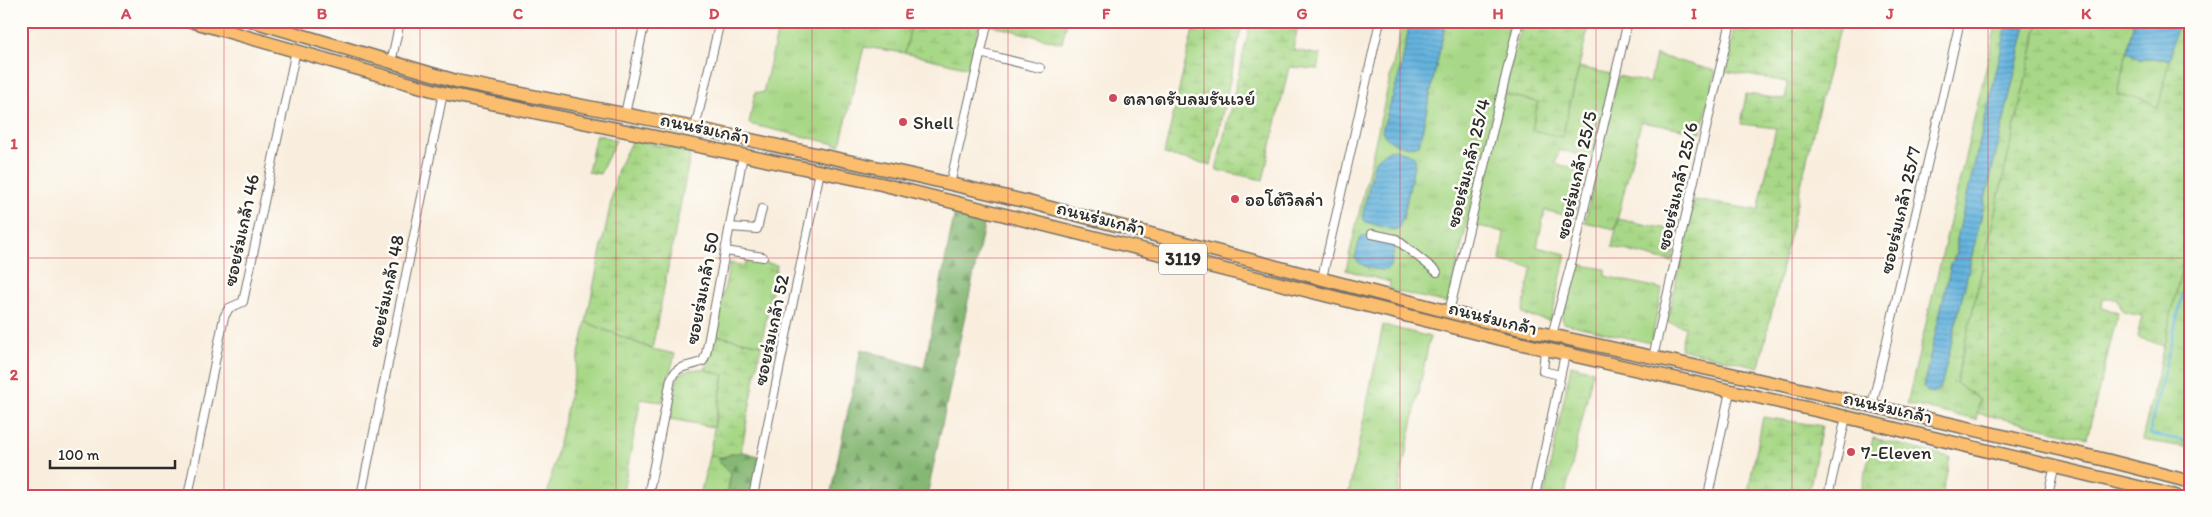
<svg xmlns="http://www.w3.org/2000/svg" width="2212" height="517" font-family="Itim,'Playpen Sans Thai',sans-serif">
<defs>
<pattern id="grass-tufts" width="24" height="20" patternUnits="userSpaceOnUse" patternTransform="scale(1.25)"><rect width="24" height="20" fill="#a8d887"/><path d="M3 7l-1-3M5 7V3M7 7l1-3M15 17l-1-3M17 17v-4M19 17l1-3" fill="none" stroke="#91ba75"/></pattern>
<pattern id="forest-firs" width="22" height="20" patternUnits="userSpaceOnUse" patternTransform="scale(1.25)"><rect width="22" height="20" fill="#86b874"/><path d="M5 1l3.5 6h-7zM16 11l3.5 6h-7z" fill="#6e965f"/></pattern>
<pattern id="wetland-marsh" width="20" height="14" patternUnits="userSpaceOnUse" patternTransform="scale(1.25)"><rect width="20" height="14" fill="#a8d887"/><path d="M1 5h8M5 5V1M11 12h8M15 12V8" fill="none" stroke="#91ba75"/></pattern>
<pattern id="water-rules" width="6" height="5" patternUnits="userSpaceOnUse" patternTransform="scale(1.25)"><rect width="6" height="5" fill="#64b3de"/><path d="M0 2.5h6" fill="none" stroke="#5392b4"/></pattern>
</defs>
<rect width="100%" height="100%" fill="#fdfcf7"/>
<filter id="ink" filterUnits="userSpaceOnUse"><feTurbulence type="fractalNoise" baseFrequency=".02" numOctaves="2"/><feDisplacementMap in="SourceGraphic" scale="10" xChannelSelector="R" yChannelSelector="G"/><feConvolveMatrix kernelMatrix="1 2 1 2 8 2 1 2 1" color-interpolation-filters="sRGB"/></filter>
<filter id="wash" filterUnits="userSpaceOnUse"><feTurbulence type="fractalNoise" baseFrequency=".0096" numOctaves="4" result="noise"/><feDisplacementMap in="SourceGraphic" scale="20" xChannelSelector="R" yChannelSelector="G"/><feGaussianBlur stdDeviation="1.12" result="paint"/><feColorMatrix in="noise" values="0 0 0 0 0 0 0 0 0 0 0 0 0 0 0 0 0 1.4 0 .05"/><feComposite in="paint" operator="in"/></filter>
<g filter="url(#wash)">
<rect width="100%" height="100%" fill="#f9eede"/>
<path fill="url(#grass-tufts)" stroke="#6a8259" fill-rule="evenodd" d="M780,21H876L911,29L905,53L864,47L840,145L749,124L755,92L763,93Z
M991,21H1067L1062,43L990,25Z
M1403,21H1410L1401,69L1382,131C1392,142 1403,150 1419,145L1446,21H1515L1448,303L1389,290L1390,282L1346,270ZM1415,160L1404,214L1399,227L1394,230L1366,222L1362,217Z
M1997,21H2008L1957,239V252L1951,265L1923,388L1926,391H1939L1942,383L2027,21H2039L1956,383L1980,399L1976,420L1907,404Z
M2127,51L2139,59H2170L2158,109L2117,95Z
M1656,55L1716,71L1701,132L1641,122L1615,229L1585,222L1618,76L1650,83Z
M1579,67L1611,74L1593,158L1559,150L1555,164L1586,170L1574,218L1545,210L1537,247L1566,254L1551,321L1522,314L1532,267L1500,261L1504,232L1474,225L1504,94L1538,102L1562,137Z
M2191,228V448L2142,440Z
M747,259L777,265L761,345L714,335L730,263L745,266Z
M1576,264L1605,269V276L1662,289L1651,343L1563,323L1562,317Z
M586,322L652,349L675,354L662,402L641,399L622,496H547Z
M1383,325L1430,337L1397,496H1348Z
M1571,365L1593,371L1565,496H1544Z
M707,368V370L724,374L714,427L670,419L678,375L689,370Z
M709,456L723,457L717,460L731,473L727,496H700Z"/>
<path fill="url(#forest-firs)" stroke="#587250" d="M955,211L986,216L927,496H830L861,349L924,368Z
M745,452L761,457L753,496H727L731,473L717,460L733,453Z"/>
<path fill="url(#wetland-marsh)" stroke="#6a8259" d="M912,21H980L969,68L905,53Z
M1195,21H1243L1211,165L1164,154Z
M1251,21H1299L1293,50L1321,55L1318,69L1289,67L1263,180L1216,170Z
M1522,21H1590L1562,137L1532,130L1538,102L1504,94Z
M1736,21H1842L1820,103L1759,367L1680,349L1685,327L1667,322L1694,200L1758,210L1776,128L1741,124L1746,94L1782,99L1786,97L1787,82L1724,71Z
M2039,21H2134L2117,95L2143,98L2158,109L2178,21H2191V228L2164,346L2137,337L2142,316L2123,312L2118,299H2103L2102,308L2118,312L2087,438L1977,413L1980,399L1956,383Z
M596,134L616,140L600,174L588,172Z
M632,140L691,151L652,349L586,322L618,168Z
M1618,219L1678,231L1672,262L1612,247Z
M714,335L761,345L741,453H733L723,457L709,456L724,375L706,370Z
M1763,417L1822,426L1808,496H1747Z
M1873,438L1950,457L1942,496H1860Z"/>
<path fill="url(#water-rules)" stroke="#486f84" d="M1410,21H1446L1419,145C1405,149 1388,144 1382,131L1401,69Z
M2008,21H2027L1942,383C1938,392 1931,397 1923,388L1951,265L1957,252V239Z
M2134,21H2178L2170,59H2139L2127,51Z
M1395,149L1413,155L1415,160L1404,214L1399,228L1394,230L1366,222L1362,217L1375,160L1389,150Z
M1364,235L1395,244L1391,266L1386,270C1375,270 1360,267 1355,258L1360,237Z"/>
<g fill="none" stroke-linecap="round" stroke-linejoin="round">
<path stroke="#64b3de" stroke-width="2.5" d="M2191,261L2151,424L2150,434L2191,442"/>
</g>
</g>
<g filter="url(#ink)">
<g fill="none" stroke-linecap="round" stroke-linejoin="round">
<defs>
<path id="street" d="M980,53L1040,68
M391,63L400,21
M625,114L645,21
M695,128L720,21
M950,184L988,21
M730,227L757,229L762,209
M1372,234L1396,239L1437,272
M726,251L763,257
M1322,278L1380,21
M1449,312L1519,21
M1552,335L1572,260L1628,21
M1545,350L1543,371L1560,375
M1653,357L1731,21
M1872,406L1960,21
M188,496L224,317L229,308L243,302L296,50
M361,496L443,93
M648,496L671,379C678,363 689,368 703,361L706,354L743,155
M753,496L820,171
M1535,496L1565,354
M1708,496L1730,391
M1828,496L1846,417
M2048,496L2055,465"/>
<path id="primary" d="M191,21L443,93L881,184L1501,339L1846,417L2176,496
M253,21L456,81L695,128L912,175L1024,201L1480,320L1782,385L2106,460L2191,482"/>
</defs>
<use href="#street" stroke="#736f6a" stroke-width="10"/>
<use href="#primary" stroke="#736f6a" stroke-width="15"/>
<use href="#street" stroke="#fff" stroke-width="8"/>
<use href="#primary" stroke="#fbbd6e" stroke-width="12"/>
</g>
</g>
<path fill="none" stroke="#d1495b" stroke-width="1" stroke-opacity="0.55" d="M224,21V496M420,21V496M616,21V496M812,21V496M1008,21V496M1204,21V496M1400,21V496M1596,21V496M1792,21V496M1988,21V496M21,258H2191"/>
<g fill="#d1495b" stroke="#fdfcf7" stroke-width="2">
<circle cx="1113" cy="98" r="5"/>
<circle cx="903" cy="122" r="5"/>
<circle cx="1235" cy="199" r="5"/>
<circle cx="1851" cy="452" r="5"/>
</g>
<g text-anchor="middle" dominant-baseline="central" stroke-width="5" stroke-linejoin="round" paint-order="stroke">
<rect fill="#fdfcf7" stroke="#6a6a68" stroke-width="1" x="1159" y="243.5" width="48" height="31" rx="4"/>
<g font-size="18" font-weight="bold" fill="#2b2b2b">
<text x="1183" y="259">3119</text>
</g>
<g font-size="19" fill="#2b2b2b" stroke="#fdfcf7" text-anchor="start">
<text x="1123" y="98">ตลาดรับลมรันเวย์</text>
<text x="913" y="122">Shell</text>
<text x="1245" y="199">ออโต้วิลล่า</text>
<text x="1861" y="452">7-Eleven</text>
</g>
<g font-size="19" fill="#2b2b2b" stroke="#fdfcf7">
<text transform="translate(705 128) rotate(12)">ถนนร่มเกล้า</text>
<text transform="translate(1468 163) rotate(-76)">ซอยร่มเกล้า 25/4</text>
<text transform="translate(1576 175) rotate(-77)">ซอยร่มเกล้า 25/5</text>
<text transform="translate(1677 186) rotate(-77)">ซอยร่มเกล้า 25/6</text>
<text transform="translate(1900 210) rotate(-77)">ซอยร่มเกล้า 25/7</text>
<text transform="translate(1101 218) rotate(14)">ถนนร่มเกล้า</text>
<text transform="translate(241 230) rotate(-78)">ซอยร่มเกล้า 46</text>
<text transform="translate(702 288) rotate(-79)">ซอยร่มเกล้า 50</text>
<text transform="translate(386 291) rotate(-78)">ซอยร่มเกล้า 48</text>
<text transform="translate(1493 318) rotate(14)">ถนนร่มเกล้า</text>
<text transform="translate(771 330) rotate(-78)">ซอยร่มเกล้า 52</text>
<text transform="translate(1888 407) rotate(13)">ถนนร่มเกล้า</text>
</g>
</g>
<rect width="2212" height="517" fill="none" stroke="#fdfcf7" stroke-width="55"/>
<path d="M50 460v8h125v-8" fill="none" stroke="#2b2b2b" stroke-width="2.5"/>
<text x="58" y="460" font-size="15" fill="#2b2b2b" stroke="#fdfcf7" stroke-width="4" paint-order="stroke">100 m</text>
<rect x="28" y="28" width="2156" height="462" fill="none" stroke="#d1495b" stroke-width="2"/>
<g font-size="16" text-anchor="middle" font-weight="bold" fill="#d1495b">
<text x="126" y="19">A</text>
<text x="322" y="19">B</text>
<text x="518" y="19">C</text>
<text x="714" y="19">D</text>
<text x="910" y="19">E</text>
<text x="1106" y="19">F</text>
<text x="1302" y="19">G</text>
<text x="1498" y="19">H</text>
<text x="1694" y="19">I</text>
<text x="1890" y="19">J</text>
<text x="2086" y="19">K</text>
<text x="14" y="149">1</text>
<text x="14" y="380">2</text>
</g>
</svg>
